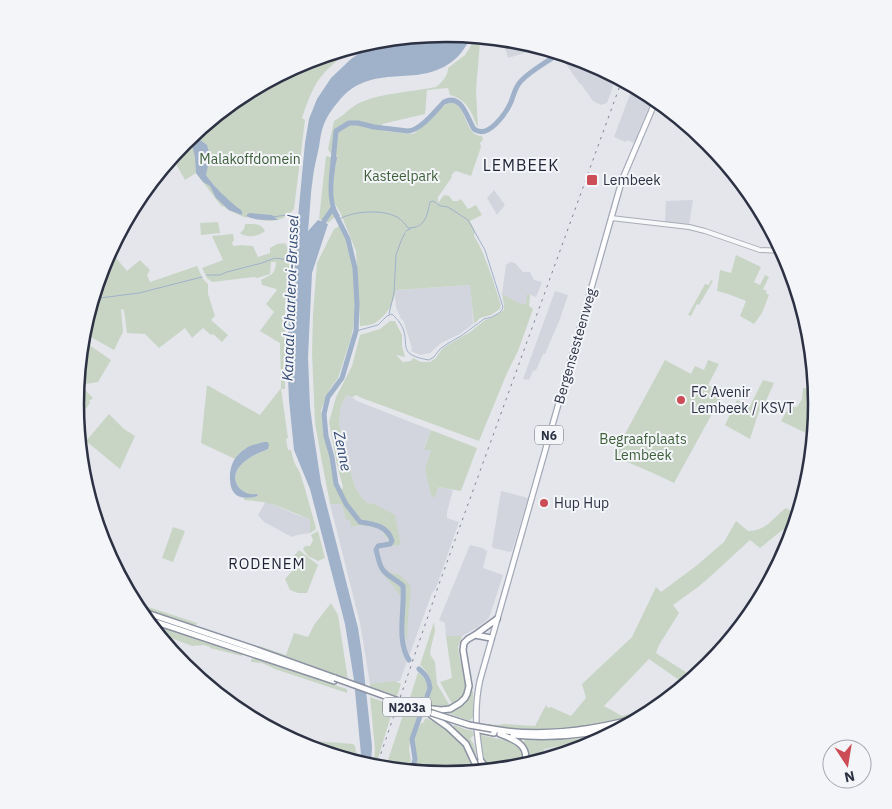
<svg xmlns="http://www.w3.org/2000/svg" width="892" height="809" font-family="'IBM Plex Sans',sans-serif">
<rect width="100%" height="100%" fill="#e4e6eb"/>
<path fill="#d2d5dd" d="M503,40L519,41L541,48L508,58Z
M564,55L588,62L616,77L607,103L601,105L593,101L581,84H580L561,57Z
M633,86L653,97L634,143L627,140L626,142L614,137Z
M494,190L505,205L497,215L487,198Z
M693,200L689,225L665,222L666,201Z
M510,262L515,263L523,272H530L534,280L542,282L536,297L528,294L526,306L519,303L502,294L506,265Z
M471,285L473,324L460,334L441,343L430,353L420,355L411,351L412,348L403,320L401,319L396,307L395,298L396,290Z
M555,291L568,295L560,319L545,354H543L536,370L533,371L529,380L523,379Z
M347,395L352,397L357,401L431,430L424,448L431,451L438,487L453,490L447,512V518L459,522L436,588L432,593L400,681L370,684L360,623L330,504L342,503L346,520H350L352,527L368,525L380,528L383,531L384,535L389,540L393,546L374,504L368,503L362,498L355,487L349,466L339,423L341,405Z
M501,491L528,498L512,551L510,552L493,548L492,546Z
M266,501L297,515L311,519L310,533L297,535L292,537L264,522L258,515Z
M470,545L482,548L487,551L483,568L503,575L489,618L478,627L462,636H446L445,623L439,620Z
M605,738L588,747L542,761L543,750Z"/>
<path fill="#c8d5c5" d="M474,41L480,43L476,90L478,128C471,112 468,100 450,95L448,88L427,90L425,114L382,124L383,131L413,134L416,132L448,102C468,101 463,136 482,136L483,140L480,143L481,147L471,176L456,171L454,172L451,176L452,177L438,197V203L444,195L449,196L453,201H458L461,199L468,209L476,205L482,215L470,221L475,231L474,236C487,257 493,282 501,305L500,309L491,315L480,318L474,324L470,285L396,290C394,303 387,315 375,323C371,325 364,326 360,326L356,251L340,212L332,199L334,159L328,149L334,121C343,116 350,108 359,103C377,94 415,91 436,87C441,84 449,74 448,68L465,55Z
M357,46C344,55 330,65 320,78C312,88 306,106 302,118L305,120L294,209C279,226 266,221 246,217V218L228,210L223,206L222,207L196,173L185,180L172,157L184,142L240,96L301,64H304L307,62L313,61L314,60H312Z
M326,156L331,157C330,176 325,200 335,217L328,223L319,219Z
M218,222L220,233L201,235L200,223Z
M245,224C253,224 261,223 265,231C258,237 247,238 240,233L244,229Z
M339,226L346,239L353,266L355,280V312L353,328L351,338L338,378L330,389L321,410L322,421L331,460L334,480L339,494L343,487L337,465L329,422L336,397L352,366L360,335L380,329L390,321H395L402,335V346L405,357L396,355L403,362L411,361L413,358L421,362H430L436,358L442,349L446,346L470,332L485,320L491,318L504,310V305L502,294L519,303L526,305L527,294L530,295L529,306L533,309L518,351L507,373L479,441L359,397L357,395L352,397L347,395L341,405L339,423L349,466L355,487L362,498L368,503L374,504L395,515L401,545L393,546L389,540L384,535L383,531C373,525 363,525 351,527L350,520H346L342,504H330L321,457L315,423L312,353L313,314L317,263L334,229Z
M233,234L234,241L232,242L233,246L241,245L253,246L258,257L270,253V248L277,244L285,243L288,248L287,260L290,261L285,305V389H281L288,438L286,439L288,450H291L294,462L300,473L305,489L316,528L315,530L310,533V519C297,515 285,508 272,504C263,501 253,501 244,500V498L258,496L257,494C240,496 228,479 240,466C248,457 258,453 268,449L264,442C252,445 241,449 235,459L201,443L207,385L260,415L281,388L280,343L260,331L274,312L266,304L277,290L276,289L262,285L261,280C271,274 275,276 276,262H271L270,274L257,278L254,277L212,282L207,278L202,268L223,260L212,236Z
M110,251L127,271L140,260L150,270L147,275L150,282L197,266L203,279L208,284V294L215,316L211,320L228,335L222,342L213,334L211,335L203,328L192,338L185,328L159,348L145,334L127,333L124,310L121,309L123,332L114,350L82,332L104,262Z
M736,255L761,267L754,282L760,285L765,275L769,277L763,289L767,291L766,293L769,295L762,313L754,324L740,316L746,301L728,294L717,291L720,270L731,273Z
M711,280L713,281L699,305L697,304L691,316L688,315L705,284L709,285Z
M82,340L111,360L98,382L80,385L93,398L89,401L90,403L79,418L77,419L75,404Z
M665,360L691,374L695,366L704,370L708,360L719,364L708,385L723,394L674,483L653,473L613,456Z
M763,380L774,383L761,412L759,411L750,439L725,425L737,400L750,406Z
M803,388L811,389L810,395L816,398L817,405L815,424L806,433L781,421L789,407H797L802,399Z
M109,414L124,429L135,436L120,469L86,441Z
M431,430L477,448L461,491L438,487L435,498L431,495L425,469L431,451L424,449Z
M786,508L798,515L795,524L781,531L760,548L750,540L712,575L698,587L673,605L679,613L659,645L656,653L695,678L686,685L649,659L604,706L622,716L662,705L656,710C637,715 619,722 600,725C563,732 522,733 485,725L487,724L498,725L504,724L535,726L546,705L548,708L551,707L571,716L586,698L582,684L632,637L656,587L661,592L696,566L724,542L736,521L748,531C767,531 772,518 786,508Z
M173,527L185,531L173,562L162,558Z
M318,531L325,558L318,561L308,556L303,549L305,546H310L313,540L311,535Z
M299,550L318,565L307,593H298L290,590L285,579L300,562L294,556Z
M381,564L389,572L400,575L410,585L411,591L408,617L407,639L406,640L403,616V596L399,595C393,584 383,576 377,565Z
M133,602L197,623L195,626L136,607Z
M331,603L338,615L348,680L259,648V646L286,655L294,633L308,637L314,625Z
M146,621L242,653V656L210,648V647L204,645L192,646L155,632Z
M434,622L435,631L430,652L431,656L435,662L437,684L450,706L437,707L427,706C433,687 435,679 420,665Z
M446,636H462C461,640 459,643 458,647C458,661 470,682 464,694C462,699 457,702 452,704L440,682L452,678Z
M252,658L347,689V693L275,669L262,663L251,662Z
M418,672L424,678L428,685L422,705L409,701Z
M395,681L401,684L397,696L370,687V684Z
M473,691V717L470,721L444,712L466,699L470,692Z
M370,697L394,706L376,765H374L375,750Z
M405,709L419,715L410,742L409,749L411,761L408,771L385,769Z
M426,718C457,733 463,741 478,772L446,775L413,772L416,759L413,740L421,723H423Z
M454,725C461,727 466,730 473,731L474,735L470,739L474,744L476,755H475L464,738L453,728Z
M621,730L605,738L544,749L542,761L528,765C528,756 527,751 523,742L525,740H548L582,738Z
M480,734C498,742 530,737 522,766L518,768L491,771L485,763Z
M290,739L353,744L355,746L358,763L304,747Z"/>
<path fill="#a0b1ca" d="M446,34L472,36C465,48 459,58 447,65C412,87 370,62 338,102C332,109 327,116 324,124C321,132 320,139 319,147C317,157 314,167 313,177C310,195 310,213 308,231L318,220L328,224L312,273L308,357L310,407L313,430L321,483L358,628L362,654L372,746L371,767L362,765L354,680L345,624L310,489L294,450L289,400L287,357L289,313L305,143L309,119L317,99L331,78L351,59L364,50L388,39Z
M193,135L207,145L210,157L206,175C212,185 231,203 241,210L242,212V215L229,210L216,198L210,186L203,182L196,173L195,157L190,137Z
M331,157H337C337,161 335,165 335,169C333,184 331,203 340,216L335,217C325,201 329,175 331,157Z
M249,213L272,215L278,220C267,220 257,221 246,216Z
M264,442H268L269,445L268,449C258,453 248,457 240,466C228,479 240,496 257,494L258,496C242,500 231,498 230,480C229,467 234,456 245,449C250,445 257,444 264,442Z"/>
<g fill="none" stroke-linecap="round" stroke-linejoin="round">
<path stroke="#a0b1ca" stroke-width="1" d="M273,217L286,215
M339,219C354,211 382,209 397,217C402,220 405,224 408,228C426,228 427,215 430,202L433,201L436,203
M406,231L410,229
M207,275H220L227,272L262,263L275,258L290,260
M92,299L139,293L202,277
M389,314L394,293L396,255L401,241L405,233
M356,331L378,325L387,316L392,314C395,317 398,320 400,323C413,343 393,354 429,360L434,357L440,349L447,344L461,336L484,319L492,317L499,313L502,310L503,307L485,250L468,220L448,207L441,206L437,204"/>
<path stroke="#a0b1ca" stroke-width="5" d="M333,162L336,131L349,123H358L374,127L408,131C421,130 435,111 444,102C462,93 467,118 474,129C488,140 506,113 511,102C514,94 515,87 521,81C530,71 548,61 560,53
M334,211L348,239L355,268L357,304L356,331L342,378L328,397L324,414L326,436L332,457L336,484L346,504L360,522C374,524 388,526 392,541L390,544L378,546L376,550C378,556 379,565 383,570C387,576 397,580 403,586C405,608 396,641 409,660
M324,221L333,208
M412,772L415,759L412,739L430,688C429,679 426,675 419,669"/>
<defs>
<path id="tertiary" d="M611,218L689,227L705,231L760,250L783,251"/>
<path id="primary" d="M483,772C477,740 473,712 480,680L622,180L656,100"/>
<path id="trunk" d="M138,610L257,650L335,678
M144,618L334,681
M475,635L491,638
M424,708L441,710L450,709L460,703L465,698L467,694L469,686L463,650L464,643L468,639L475,635L497,619
M431,715L448,727L466,744L479,772
M492,729C544,738 597,730 648,715
M480,730L494,733
M500,734C516,740 531,746 524,766
M513,735C553,739 591,735 631,724
M481,761L489,771"/>
</defs>
<use href="#tertiary" stroke="#a9acb6" stroke-width="6"/>
<use href="#primary" stroke="#a3a9b7" stroke-width="7"/>
<use href="#trunk" stroke="#8c92a2" stroke-width="8"/>
<use href="#tertiary" stroke="#f7f8fa" stroke-width="4"/>
<use href="#primary" stroke="#fff" stroke-width="4.5"/>
<use href="#trunk" stroke="#fff" stroke-width="5"/>
<path stroke="#7e8495" stroke-width="1" stroke-dasharray="2.5 5" stroke-linecap="butt" d="M376,768L438,587L622,80"/>
<defs>
<path id="trunk-bridge" d="M335,678L432,713L469,725L492,729"/>
</defs>
<use href="#trunk-bridge" stroke="#8c92a2" stroke-width="8" stroke-linecap="butt"/>
<use href="#trunk-bridge" stroke="#fff" stroke-width="5"/>
</g>
<g fill="#cc4d55" stroke="#f4f5f9" stroke-width="2">
<rect x="586" y="174" width="12" height="12" rx="2.5"/>
<circle cx="681" cy="400" r="5"/>
<circle cx="544" cy="503" r="5"/>
</g>
<g text-anchor="middle" dominant-baseline="central" stroke-width="4" stroke-linejoin="round" paint-order="stroke">
<g fill="#f4f5f9" stroke="#686c7a" stroke-width="1">
<rect x="535" y="425.5" width="28" height="19" rx="4"/>
<rect x="383" y="697.5" width="48" height="19" rx="4"/>
</g>
<g font-size="12" font-weight="bold" fill="#2c3244">
<text x="549" y="435">N6</text>
<text x="407" y="707">N203a</text>
</g>
<g font-size="14" fill="#3d5f39" stroke="#f4f5f9">
<text x="250" y="159">Malakoffdomein</text>
<text x="401" y="176">Kasteelpark</text>
<text x="643" y="439">Begraafplaats<tspan x="643" dy="16">Lembeek</tspan></text>
</g>
<g font-size="14" fill="#2c3244" stroke="#f4f5f9" text-anchor="start">
<text x="603" y="180">Lembeek</text>
<text x="691" y="392">FC Avenir<tspan x="691" dy="16">Lembeek / KSVT</tspan></text>
<text x="554" y="503">Hup Hup</text>
</g>
<g font-size="14" fill="#2c3244" stroke="#f4f5f9">
<text transform="translate(575 346) rotate(-74)">Bergensesteenweg</text>
</g>
<g font-size="15" font-style="italic" fill="#364d77" stroke="#f4f5f9">
<text transform="translate(290 298) rotate(-88)">Kanaal Charleroi-Brussel</text>
<text transform="translate(343 451) rotate(79)">Zenne</text>
</g>
<g font-size="15" letter-spacing="1" fill="#1e2335" stroke="#f4f5f9">
<text x="267" y="563">RODENEM</text>
</g>
<g font-size="16" letter-spacing="1" fill="#1e2335" stroke="#f4f5f9">
<text x="521" y="165">LEMBEEK</text>
</g>
</g>
<path d="M0 0H892V809H0ZM84 404a362 362 0 1 1 724 0a362 362 0 1 1-724 0Z" fill="#f4f5f9" fill-rule="evenodd"/>
<path fill="none" stroke="#2c3244" stroke-width="2.5" d="M84 404a362 362 0 1 1 724 0a362 362 0 1 1-724 0Z"/>
<g transform="translate(847 764) rotate(168)"><circle r="24" fill="#f4f5f9" stroke="#a4a7b1"/>
<path d="M0-4L9 19L0 12L-9 19Z" fill="#cc4d55"/>
<text y="-8" font-size="14" font-weight="bold" text-anchor="middle" fill="#2c3244">N</text>
</g>
</svg>
